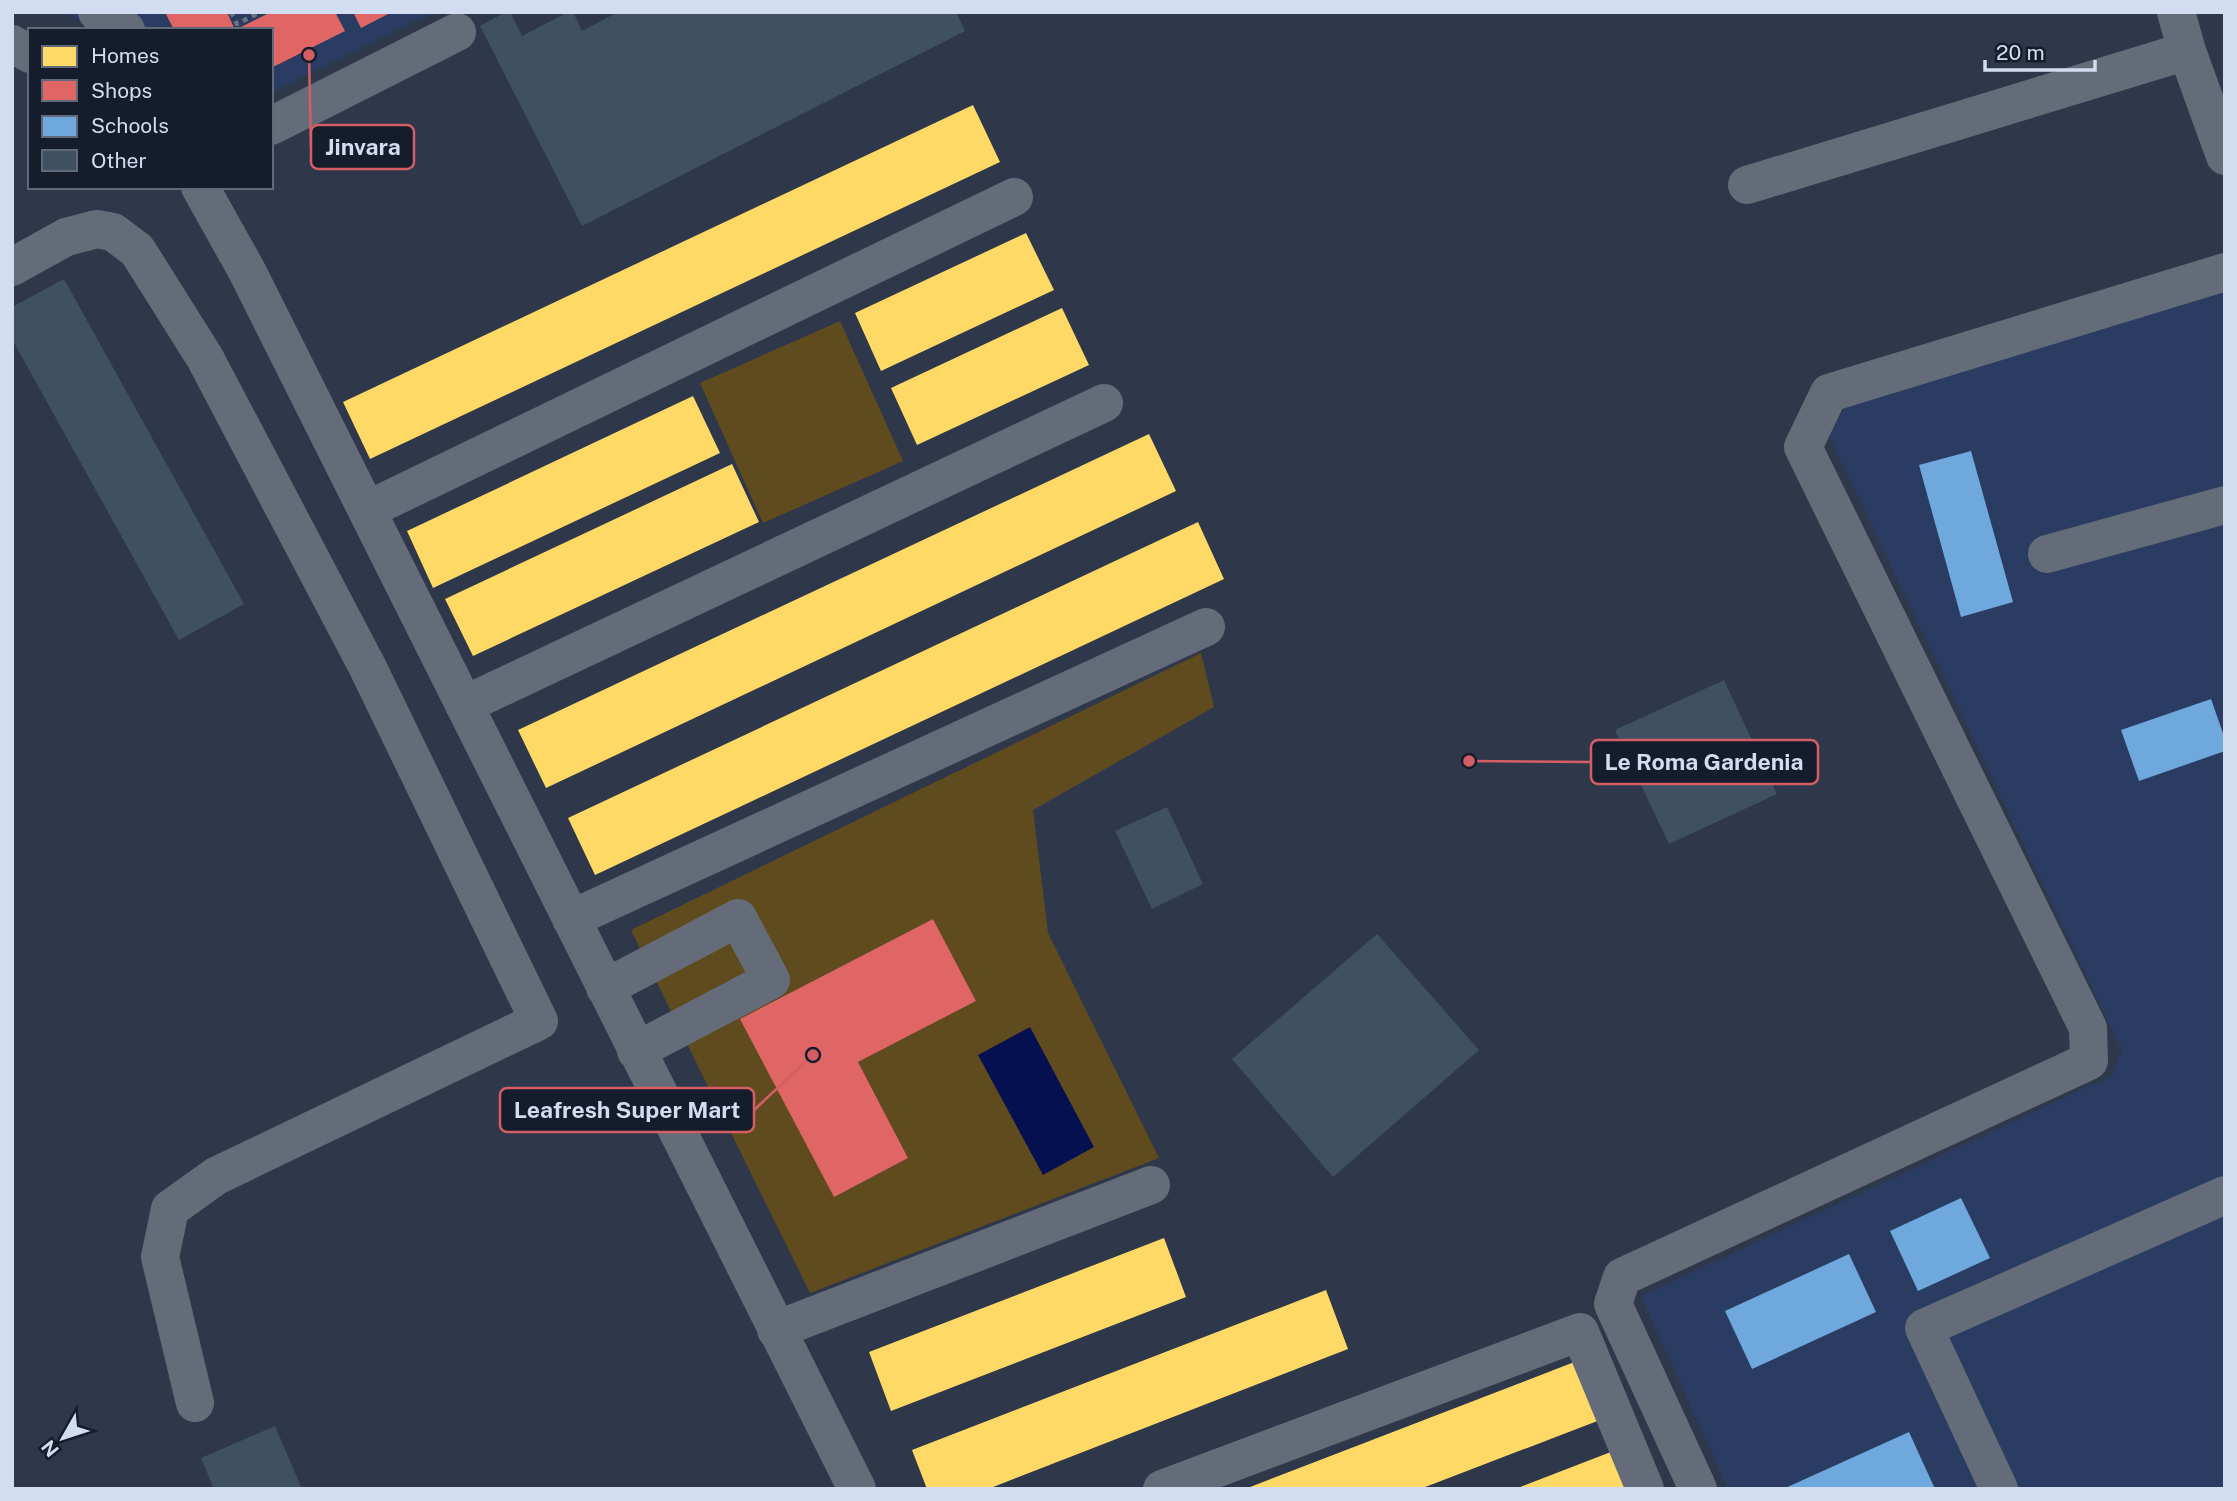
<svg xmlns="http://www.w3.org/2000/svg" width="2237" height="1501" font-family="'Public Sans',sans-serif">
<rect width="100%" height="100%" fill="#2f384b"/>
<path fill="#2a3c61" d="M65,12H434L271,93V30H96Z
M2225,289V1489H1728L1641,1296L2111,1076L2122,1051L1829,436L1846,406Z"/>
<path fill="#604b1f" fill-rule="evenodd" d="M840,321L903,461L763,523L700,383Z
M1201,653L1214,707L1033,810L1048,933L1159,1158L810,1293L631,930ZM933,919L976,1001L858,1062L908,1158L834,1196L741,1019Z"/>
<path fill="#041050" d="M1030,1027L1094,1147L1043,1175L978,1055Z"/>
<path fill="#ffd966" d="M973,105L1000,162L370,459L343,402Z
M1026,233L1054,290L881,371L855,313Z
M1062,308L1089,365L917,445L891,388Z
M693,396L720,453L433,588L407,531Z
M1149,434L1176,491L546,788L518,730Z
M732,464L759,522L473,656L445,599Z
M1198,522L1224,579L595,875L568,818Z
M1164,1238L1186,1297L891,1411L869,1352Z
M1326,1290L1348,1349L988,1489H927L912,1450Z
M1577,1361L1600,1420L1420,1489H1245Z
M1616,1450L1631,1489H1515Z"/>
<path fill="#e06666" d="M165,12H227L235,30L271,12H335L345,31L271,68V30H174Z
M353,12H392L361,28Z
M933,919L976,1001L858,1062L908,1158L834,1197L740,1019Z"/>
<path fill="#6fa8dc" d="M1971,451L2013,602L1961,617L1919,465Z
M2211,699L2225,739V751L2139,781L2121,730Z
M1961,1198L1990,1258L1918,1291L1890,1231Z
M1849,1254L1876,1312L1752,1369L1725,1311Z
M1909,1432L1935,1489H1783Z"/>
<path fill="#3e5062" d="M506,12H510L522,36L568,12H573L582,31L618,12H956L965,31L582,226L480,26Z
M64,279L244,604L179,640L12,339V307Z
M1724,680L1777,794L1669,844L1615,730Z
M1167,807L1203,884L1152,909L1115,831Z
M1377,934L1479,1050L1333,1177L1232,1059Z
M275,1426L302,1489H214L201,1458Z"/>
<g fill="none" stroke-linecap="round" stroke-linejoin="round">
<path stroke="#6c7380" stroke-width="4.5" stroke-dasharray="5 5" stroke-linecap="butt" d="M231,12L237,24L261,12"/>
<path stroke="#656c79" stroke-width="38" d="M97,12L126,30
M2176,12L2187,51L2225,156
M12,44L30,54
M271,126L457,32
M1747,185L2187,51
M200,187L247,271L857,1489
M12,267L66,237L97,229L113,232L137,250L205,358L367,666L539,1021L216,1176L170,1209L160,1257L195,1403
M367,510L1014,197
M2047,554L2225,505
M464,705L1104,403
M571,919L1206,627
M605,988L738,918L771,980L636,1051
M776,1330L1151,1185
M1162,1489L1580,1332L1645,1489
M1698,1489L1613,1304L1622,1277L2089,1061L2088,1028L1803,447L1829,393L2225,272
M1999,1489L1924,1328L2225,1195"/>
</g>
<path fill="none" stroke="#d55e65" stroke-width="2.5" d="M309 55L311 147M1469 761L1591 762M813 1055L754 1110"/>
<g fill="#d55e65" stroke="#151d2c" stroke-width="2.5">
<circle cx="309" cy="55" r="7"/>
<circle cx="1469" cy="761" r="7"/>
<circle cx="813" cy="1055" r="7"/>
</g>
<g fill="#151d2c" stroke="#d55e65" stroke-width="2.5">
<rect x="311" y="125" width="103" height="44" rx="7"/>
<rect x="1591" y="740" width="227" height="44" rx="7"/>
<rect x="500" y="1088" width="254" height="44" rx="7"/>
</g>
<g font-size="23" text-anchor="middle" font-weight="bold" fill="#d2ddf2">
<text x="363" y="155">Jinvara</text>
<text x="1704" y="770">Le Roma Gardenia</text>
<text x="627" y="1118">Leafresh Super Mart</text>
</g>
<rect width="2237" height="1501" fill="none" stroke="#d2ddf2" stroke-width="28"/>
<rect x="28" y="28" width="245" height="161" fill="#151d2c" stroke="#616a7b" stroke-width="2"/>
<rect x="42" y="46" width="35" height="21" fill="#ffd966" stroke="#616a7b" stroke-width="2"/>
<text x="91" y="63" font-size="21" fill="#d2ddf2">Homes</text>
<rect x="42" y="80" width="35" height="21" fill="#e06666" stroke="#616a7b" stroke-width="2"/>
<text x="91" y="98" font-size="21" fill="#d2ddf2">Shops</text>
<rect x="42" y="116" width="35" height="21" fill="#6fa8dc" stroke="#616a7b" stroke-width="2"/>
<text x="91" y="133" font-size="21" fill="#d2ddf2">Schools</text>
<rect x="42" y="150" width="35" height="21" fill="#3e5062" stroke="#616a7b" stroke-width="2"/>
<text x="91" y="168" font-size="21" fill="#d2ddf2">Other</text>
<g transform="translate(63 1438) rotate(231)" stroke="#151d2c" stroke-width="5" paint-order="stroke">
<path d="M0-5L12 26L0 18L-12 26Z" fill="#d2ddf2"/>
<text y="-10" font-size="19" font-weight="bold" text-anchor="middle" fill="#d2ddf2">N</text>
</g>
<path d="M1985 60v10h110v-10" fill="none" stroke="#d2ddf2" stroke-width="3.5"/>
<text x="1996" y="60" font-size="21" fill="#d2ddf2" stroke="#151d2c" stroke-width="5" paint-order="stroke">20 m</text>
</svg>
